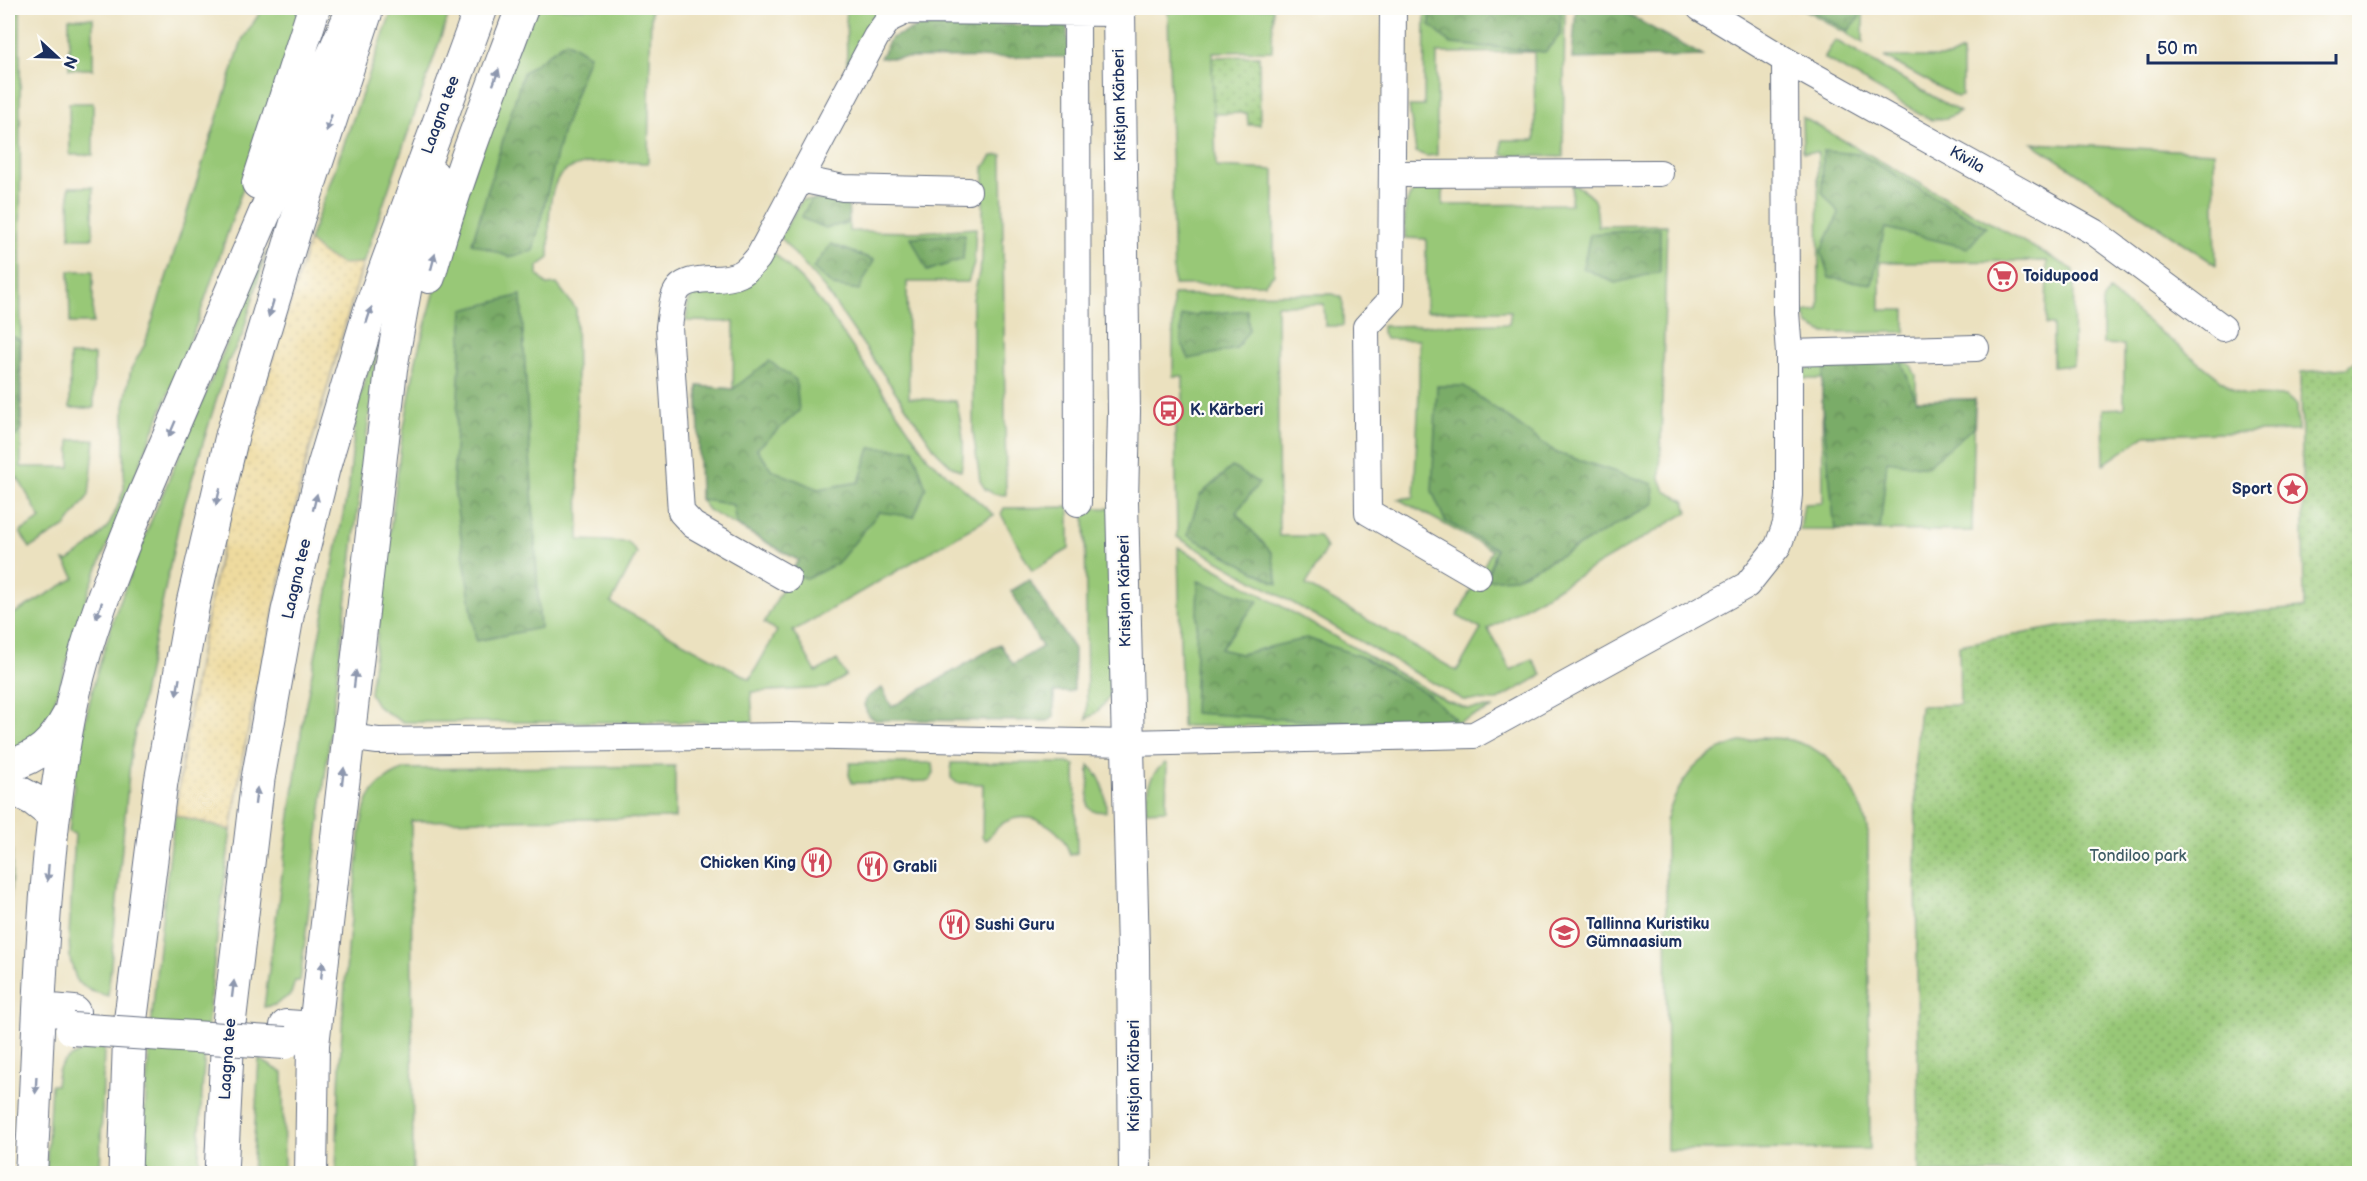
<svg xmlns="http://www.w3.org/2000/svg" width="2367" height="1181" font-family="'Balsamiq Sans',sans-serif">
<defs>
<pattern id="forest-crowns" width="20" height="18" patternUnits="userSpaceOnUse" patternTransform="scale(1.5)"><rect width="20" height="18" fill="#7aac68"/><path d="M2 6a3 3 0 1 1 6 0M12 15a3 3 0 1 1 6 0" fill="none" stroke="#638c59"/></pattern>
<pattern id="sand-dots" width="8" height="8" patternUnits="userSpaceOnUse" patternTransform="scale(1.5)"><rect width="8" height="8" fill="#eeda9e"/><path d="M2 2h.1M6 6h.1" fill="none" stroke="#ccbb8a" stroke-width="1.8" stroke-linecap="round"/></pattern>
<pattern id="park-dots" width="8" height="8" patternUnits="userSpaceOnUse" patternTransform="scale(1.5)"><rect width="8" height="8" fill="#98c877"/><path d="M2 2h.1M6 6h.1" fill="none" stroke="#7ba365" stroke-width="1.8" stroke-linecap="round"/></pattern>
</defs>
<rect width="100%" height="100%" fill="#fdfcf7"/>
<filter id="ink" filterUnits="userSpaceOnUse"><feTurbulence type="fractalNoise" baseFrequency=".0167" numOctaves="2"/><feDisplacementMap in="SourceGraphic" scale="12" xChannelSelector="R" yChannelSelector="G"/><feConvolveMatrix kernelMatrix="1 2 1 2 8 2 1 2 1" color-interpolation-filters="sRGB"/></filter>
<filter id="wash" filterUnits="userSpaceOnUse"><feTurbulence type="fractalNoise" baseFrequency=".008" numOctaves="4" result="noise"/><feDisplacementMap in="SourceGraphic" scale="24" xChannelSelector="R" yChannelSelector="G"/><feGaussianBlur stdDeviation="1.35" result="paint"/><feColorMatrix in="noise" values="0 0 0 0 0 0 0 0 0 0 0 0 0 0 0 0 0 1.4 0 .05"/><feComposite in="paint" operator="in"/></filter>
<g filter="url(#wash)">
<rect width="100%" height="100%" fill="#ebe1bf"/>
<path fill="#98c877" stroke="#5a7c6a" stroke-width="1.5" d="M8,8H20L21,467H70V440H95L89,495L66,526L30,548L20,532L41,519L18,478L8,484Z
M263,8H304L197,323L89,590L48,724L41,735L8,754V617L75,578L64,560L68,561L89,546L107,528L117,508L124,489V407L131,369L145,344L242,40Z
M393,8H451L363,263L342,265L323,254L309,241Z
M531,8H651L648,163C625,163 569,156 557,180C546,201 550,234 549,258L538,266V275L547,285L557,284L576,309L579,540L628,542L637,553L611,603L750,679L777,631L764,623L798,560L708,510L700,499L698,386L733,389L734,322L686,321L688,304L693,293L773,252L803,281L827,310L928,458L994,515L793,631L816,672L837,660L846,676L826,688L751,692L753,722H402L378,707L370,693L401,444L417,355L454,223Z
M846,8H884L873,19L847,65Z
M1168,8H1273L1272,51L1213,52L1216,167L1274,170V274L1264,284L1174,285Z
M1425,8H1565L1563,157L1502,155V140H1535L1534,52L1437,53V155L1426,156L1416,152L1409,106H1424Z
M1802,8H1863V43Z
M69,18H93V69H69Z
M1835,40L1960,112L1947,118L1931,120L1824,58Z
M1962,51V96L1957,97L1884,57H1950Z
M69,103H93V155H70Z
M1802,117L2074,270L2073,365L2053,367V325H2046L2047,261L1880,262V310H1905V332L1824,333L1808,325L1803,312L1819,310L1818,152H1803Z
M2032,143L2214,152L2216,265Z
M1002,155L1006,495L994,494L985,489L980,481L973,432V299L982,260L984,167L992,156Z
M1426,184L1443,185V205L1571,204L1572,184C1596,194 1597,202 1598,226L1667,225L1660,478L1665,491L1685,501L1688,512L1488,629L1511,670L1532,659L1542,675L1496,701L1463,700L1177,537L1175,417H1183V376H1173V295L1333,294L1341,297L1343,304V326H1325L1324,304L1277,305L1279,536H1319L1326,548L1306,585L1457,671L1481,629L1457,616L1492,550L1398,499L1414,497L1419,392V340L1385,339L1382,332V326L1509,324L1511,311H1426V239L1405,238C1405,215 1400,194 1426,184Z
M69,187H93V238H70Z
M848,199L849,231L920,232L976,228L974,264L968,282H907L909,398L956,401C962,425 966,447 961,471L950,465L936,451L825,289L780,237L802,200Z
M267,250L242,336L228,362L180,518L131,752L108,996L91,991L77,982L70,959L69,935L75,834L69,832L75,773L82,734L95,679L115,614L151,521Z
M69,271H93V323H70Z
M2109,291L2235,391L2245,395L2285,396L2297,405L2298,431L2146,435L2104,464L2103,409L2124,408V345L2103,344V302Z
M378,342L300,981H295L291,994L275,1005L264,1007L303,719L349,484L357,407L375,346Z
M70,355H94V408H70Z
M1901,360L1911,365L1916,376V400L1975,399L1972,531L1800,530L1804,504L1823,503L1822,379H1803L1806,371L1817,364Z
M1069,507V549L1032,571L1001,514L1004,508Z
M1085,508H1113L1116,680C1110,698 1104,708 1087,719Z
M1178,547L1445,700L1468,709L1494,708L1450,725L1182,726Z
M1761,738C1769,738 1777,738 1784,739C1832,746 1860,790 1868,833L1870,1149L1667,1150L1666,821C1681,770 1708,745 1761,738Z
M850,763H933L934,773L930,781L852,783L849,775Z
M951,763H1067L1075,765L1077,853L1070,855C1062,827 1031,808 1003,823C997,827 991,835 986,840L982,837L983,784L957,783L951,778Z
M1165,763L1167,765L1166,810L1146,811C1146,791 1148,775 1165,763Z
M1089,765C1103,778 1106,793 1106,812L1093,811L1088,807Z
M675,766V818L411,821L413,1173H336C339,1074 343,975 356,877C359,854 359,820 368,800C375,784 390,775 405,769Z
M175,815L231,830C216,944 200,1059 199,1173L142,1174C146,1054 159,934 175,815Z
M8,820C17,837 9,910 8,933Z
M104,1048L100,1173L46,1174L51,1085H56C57,1080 57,1072 60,1067C67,1054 91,1048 104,1048Z
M259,1059L283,1073L284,1173H252Z"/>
<path fill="url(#forest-crowns)" stroke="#4a6e63" stroke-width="1.5" d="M1430,8H1561L1560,35L1545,52L1451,44L1430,25Z
M1576,8H1616L1703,56L1572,59Z
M1807,8H1859V18L1848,31Z
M925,24L1067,26L1069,57L880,58L891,38Z
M566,41L589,55L562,134L533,251L509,257L472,243L523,73Z
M1823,151L1860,154L1986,227L1968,248L1885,228L1872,284L1829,278L1821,251L1839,213L1822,192Z
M848,199L849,223L826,228L801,218L811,200Z
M1660,228V272L1615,283L1583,268L1590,234Z
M965,234L963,259L927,271L911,237Z
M831,244L874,260L859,290L833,286L813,268Z
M521,295L540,628L476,641L453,482L463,310Z
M1247,310L1249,330L1236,349L1189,359L1181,341V316Z
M8,334L20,340L21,431L8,443Z
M1901,360L1916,400L1975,399L1974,427L1926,467L1887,461L1880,530H1835L1822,405V378L1827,361Z
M769,361L796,380L799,411L757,449L772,470L818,489L859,482L870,448L913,449L926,488L914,517L879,512L838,563L807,579L792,572L798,560L736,525L733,505L700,499L698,386L733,389Z
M1437,386H1464L1557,453L1653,484L1655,503L1570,551L1515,578L1486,580L1496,549L1445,521L1432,491Z
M1232,467L1259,483L1236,513L1272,553L1278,584L1187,535L1200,495Z
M1029,580L1074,649V689L1069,692H1054V717L1048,721L875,720L868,715L864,705L867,697L882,688L892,707L1000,644L1013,664L1042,647L1011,591Z
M1198,581L1258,601L1220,649L1241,654L1307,638L1362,657L1428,694L1455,719L1388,726L1194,713Z"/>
<path fill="url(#sand-dots)" stroke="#84847e" stroke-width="1.5" d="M309,241L323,254L342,264L363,263L305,465L243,755L231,830L175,815C192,682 218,548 255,419C272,359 291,300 309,241Z"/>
<path fill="url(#park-dots)" stroke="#5a7c6a" stroke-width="1.5" d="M1259,56L1260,125H1248L1247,113L1213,114L1212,57Z
M2359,359V1173H1919L1915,762L1920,706L1960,705L1959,645L2064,626L2304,608L2301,372L2346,368Z"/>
</g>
<g filter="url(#ink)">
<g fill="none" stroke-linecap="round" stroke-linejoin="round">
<defs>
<path id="minor" d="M1393,8L1391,300L1366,327L1368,512L1478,576
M1700,8L1785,60L2094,232L2223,328
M1077,12L1078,503
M1392,174L1660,173
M800,179L843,188L968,191
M1789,353L1976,348
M788,579L693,525L681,512L669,327C674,292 672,280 712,279C721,279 732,278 740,274C747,271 753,263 758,258L876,37L889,19L906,11L1119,13
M348,737L378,741L789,736L1128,743L1474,735L1747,585L1778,546L1786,524L1789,495V353L1786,312L1785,60"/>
<path id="tertiary" d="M1119,8L1124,412L1122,502L1133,951L1135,1174
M258,183L314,8
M429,277C454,185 489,97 522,8
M8,766C39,757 53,744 68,716
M8,786L34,800L53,815
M40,1009L74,1012
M286,1026L315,1028
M31,1174C40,1020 40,865 70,713C85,637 115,565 144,494L353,8
M311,1174L313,1045L391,369L409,268L433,175"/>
<path id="primary" d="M125,1174L130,1024L161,782L193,603L232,436L298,218L367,8
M221,1174L228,1032L258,779L288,611L323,469L370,311L481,8"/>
</defs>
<use href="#minor" stroke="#646d80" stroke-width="28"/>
<use href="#tertiary" stroke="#646d80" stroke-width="34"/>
<use href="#primary" stroke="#646d80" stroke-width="35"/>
<use href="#minor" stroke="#fff" stroke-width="26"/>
<use href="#tertiary" stroke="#fff" stroke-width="32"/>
<use href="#primary" stroke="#fff" stroke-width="33"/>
<defs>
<path id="tertiary-bridge" d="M72,1029L285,1043"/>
</defs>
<use href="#tertiary-bridge" stroke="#646d80" stroke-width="34" stroke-linecap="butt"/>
<use href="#tertiary-bridge" stroke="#fff" stroke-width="32"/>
</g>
<defs><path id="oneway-solid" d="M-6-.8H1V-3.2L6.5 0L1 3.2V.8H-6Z" transform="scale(1.5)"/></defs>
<g fill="#8d97ae">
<use href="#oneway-solid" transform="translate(496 77) rotate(-70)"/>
<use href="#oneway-solid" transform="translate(329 123) rotate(108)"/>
<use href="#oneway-solid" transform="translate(433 262) rotate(-75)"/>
<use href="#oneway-solid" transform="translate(271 309) rotate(107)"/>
<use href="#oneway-solid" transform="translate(369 315) rotate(-72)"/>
<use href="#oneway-solid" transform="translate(172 429) rotate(113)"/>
<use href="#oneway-solid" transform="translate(218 497) rotate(103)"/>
<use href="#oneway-solid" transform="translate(315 502) rotate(-76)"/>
<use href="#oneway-solid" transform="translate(99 610) rotate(110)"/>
<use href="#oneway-solid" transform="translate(355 679) rotate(-83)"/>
<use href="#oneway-solid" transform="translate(178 687) rotate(100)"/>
<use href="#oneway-solid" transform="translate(343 776) rotate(-83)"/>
<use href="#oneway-solid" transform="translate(256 796) rotate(-83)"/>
<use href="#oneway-solid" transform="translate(48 873) rotate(94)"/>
<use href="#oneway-solid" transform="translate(322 970) rotate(-84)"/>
<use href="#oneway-solid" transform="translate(233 989) rotate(-83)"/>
<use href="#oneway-solid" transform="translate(36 1085) rotate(93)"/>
</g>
</g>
<defs>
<symbol id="supermarket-ring" viewBox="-11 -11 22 22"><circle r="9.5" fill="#fdfcf7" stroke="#d1495b" stroke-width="1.5"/><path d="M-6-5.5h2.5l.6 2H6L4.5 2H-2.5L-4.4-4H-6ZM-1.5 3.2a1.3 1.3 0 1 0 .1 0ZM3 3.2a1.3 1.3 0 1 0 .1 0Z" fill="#d1495b"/></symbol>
<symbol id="bus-ring" viewBox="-11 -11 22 22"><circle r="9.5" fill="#fdfcf7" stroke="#d1495b" stroke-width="1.5"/><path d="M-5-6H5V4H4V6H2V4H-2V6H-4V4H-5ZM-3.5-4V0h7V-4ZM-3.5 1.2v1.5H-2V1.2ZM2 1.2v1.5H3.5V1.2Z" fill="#d1495b"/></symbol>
<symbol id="sight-ring" viewBox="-11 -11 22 22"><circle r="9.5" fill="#fdfcf7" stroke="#d1495b" stroke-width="1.5"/><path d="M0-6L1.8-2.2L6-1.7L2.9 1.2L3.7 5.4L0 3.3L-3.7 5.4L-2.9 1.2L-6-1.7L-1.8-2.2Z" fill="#d1495b"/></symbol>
<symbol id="restaurant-ring" viewBox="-11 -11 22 22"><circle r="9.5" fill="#fdfcf7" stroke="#d1495b" stroke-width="1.5"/><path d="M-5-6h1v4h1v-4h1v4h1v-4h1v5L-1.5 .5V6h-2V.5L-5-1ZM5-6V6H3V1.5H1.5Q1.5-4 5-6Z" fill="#d1495b"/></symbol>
<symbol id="school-ring" viewBox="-11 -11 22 22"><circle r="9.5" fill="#fdfcf7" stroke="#d1495b" stroke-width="1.5"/><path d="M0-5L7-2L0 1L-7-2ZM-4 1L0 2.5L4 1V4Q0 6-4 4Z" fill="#d1495b"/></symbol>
</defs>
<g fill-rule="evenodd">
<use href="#supermarket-ring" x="1986" y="260" width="33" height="33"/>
<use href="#bus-ring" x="1152" y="394" width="33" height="33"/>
<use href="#sight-ring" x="2276" y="472" width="33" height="33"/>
<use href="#restaurant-ring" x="800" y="846" width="33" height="33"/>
<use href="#restaurant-ring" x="856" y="850" width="33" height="33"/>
<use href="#restaurant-ring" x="938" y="908" width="33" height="33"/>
<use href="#school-ring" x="1548" y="916" width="33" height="33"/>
</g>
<g text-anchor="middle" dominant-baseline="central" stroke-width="4.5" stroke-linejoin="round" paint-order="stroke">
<g font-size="16" fill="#1b2f5e" stroke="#fdfcf7">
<text transform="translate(1120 105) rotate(-91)">Kristjan Kärberi</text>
<text transform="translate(441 115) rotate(-70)">Laagna tee</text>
<text transform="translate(1967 160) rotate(30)">Kivila</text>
<text transform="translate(297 579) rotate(-77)">Laagna tee</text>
<text transform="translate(1125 591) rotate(-91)">Kristjan Kärberi</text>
<text transform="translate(228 1059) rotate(-86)">Laagna tee</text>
<text transform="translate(1134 1076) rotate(-90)">Kristjan Kärberi</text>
</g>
<g font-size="16" font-weight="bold" fill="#1b2f5e" stroke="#fdfcf7" text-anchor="start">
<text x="2023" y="276">Toidupood</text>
<text x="1190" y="410">K. Kärberi</text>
<text x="2272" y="489" text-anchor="end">Sport</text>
<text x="796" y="863" text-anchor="end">Chicken King</text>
<text x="893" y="867">Grabli</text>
<text x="1586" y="924">Tallinna Kuristiku<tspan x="1586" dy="18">Gümnaasium</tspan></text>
<text x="975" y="925">Sushi Guru</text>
</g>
<g font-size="16" fill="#405d66" stroke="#fdfcf7">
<text x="2138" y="856">Tondiloo park</text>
</g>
</g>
<rect width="2367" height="1181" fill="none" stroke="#fdfcf7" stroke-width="30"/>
<g transform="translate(57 57) rotate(112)" stroke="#fdfcf7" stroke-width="4.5" paint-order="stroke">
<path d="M0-4.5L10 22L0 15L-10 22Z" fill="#1b2f5e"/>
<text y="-9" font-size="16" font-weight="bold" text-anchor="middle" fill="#1b2f5e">N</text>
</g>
<path d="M2148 54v9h188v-9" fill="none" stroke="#1b2f5e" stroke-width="3"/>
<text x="2157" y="54" font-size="18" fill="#1b2f5e" stroke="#fdfcf7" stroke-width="4.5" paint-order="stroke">50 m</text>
</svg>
